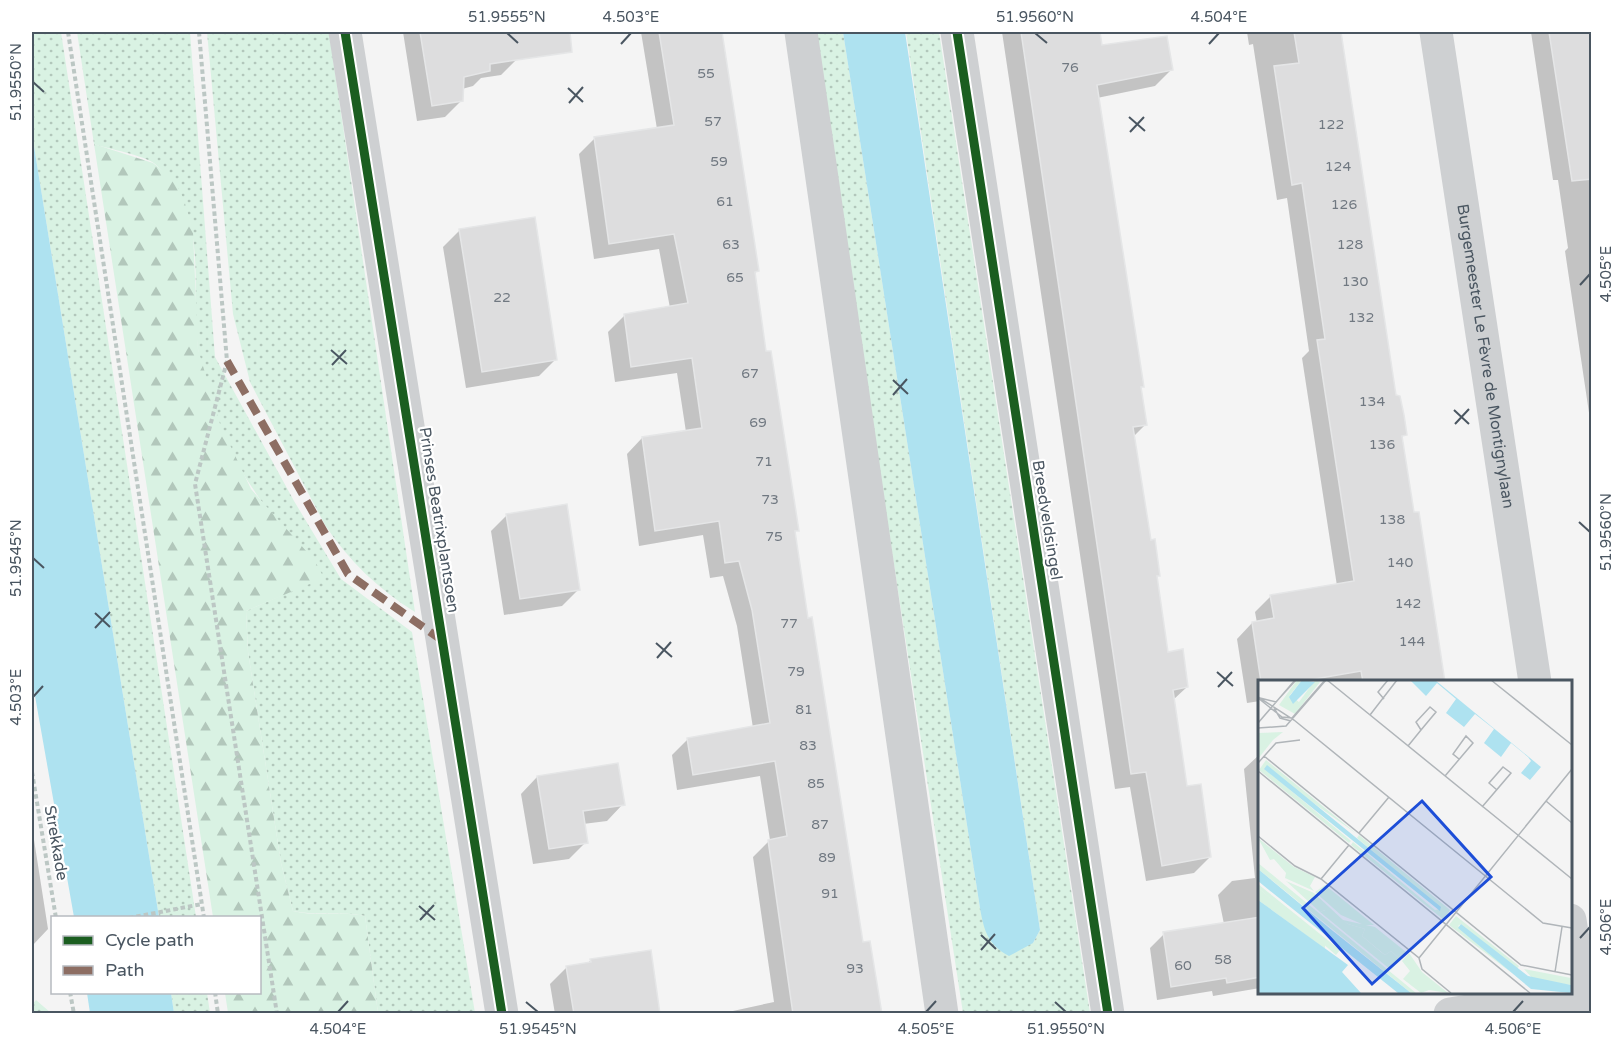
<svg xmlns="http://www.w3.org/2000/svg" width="1623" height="1045" font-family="'Varela Round',sans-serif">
<defs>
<pattern id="grass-dots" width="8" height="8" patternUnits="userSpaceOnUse" patternTransform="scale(1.5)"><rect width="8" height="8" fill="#d9f2e3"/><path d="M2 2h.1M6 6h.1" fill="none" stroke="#b2c7bb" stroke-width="1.8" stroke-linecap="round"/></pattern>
<pattern id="forest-firs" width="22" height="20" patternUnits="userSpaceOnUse" patternTransform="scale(1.5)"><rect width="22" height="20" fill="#d9f2e3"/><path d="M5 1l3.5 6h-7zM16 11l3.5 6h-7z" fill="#b2c7bb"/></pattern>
</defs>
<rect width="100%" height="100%" fill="#f4f4f4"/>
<path fill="url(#grass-dots)" d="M32,32H61L196,917H159L32,134Z
M77,32H190L215,357L294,501L341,579L412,632L475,1013H378L365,916C341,911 317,916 293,911L281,863L248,652L246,611L323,577C282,527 242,486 219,423C211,400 201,374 198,349C190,284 211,213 155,164C144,155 108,149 94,144Z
M207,32H329L415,612C378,589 349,561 325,525L250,382L233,314Z
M812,32H843L980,908L1033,943L1040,930L906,32H939L1090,1013H963Z
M171,993H207L210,1013H174Z
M36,1000L51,1013H32V1005Z"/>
<path fill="url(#forest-firs)" d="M94,144L153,163L175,181L184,200L193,231L198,349L220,424L251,489L315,561L324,578L246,611L248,652L281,863L293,911C317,917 341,911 365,916L378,1013H228L225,993L260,992V918L213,917Z"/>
<path fill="#aee2f0" d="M843,32H905L1040,930L1033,943L1009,956C987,944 984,930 980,908Z
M32,134L159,917H74L32,679Z
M87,993H171L174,1013H90Z"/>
<path fill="#0003" d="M403,32H513L517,59L501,75L481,78L473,86L462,89L461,101L445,117L417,121Z
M641,32H721L757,271L753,275L765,353L797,530L794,533L862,943L881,1014H719L774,1002L753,857L770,840L760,776L677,790L672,755L688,739L753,728L737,626L723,576L710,578L703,535L639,546L627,454L642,438L686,432L677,373L615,382L608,332L624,316L670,308L659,249L594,259L579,154L595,138L657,129Z
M1002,32H1099L1101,47L1171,70L1155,86L1097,98L1142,386L1140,389L1146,424L1133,437L1149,542L1159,575L1155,578L1166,653L1187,687L1173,700L1186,788L1210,857L1194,873L1146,881L1130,787L1115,789Z
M1247,32H1340L1395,396L1405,434L1401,438L1443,682H1260V701L1247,703L1237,639L1252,623H1257L1255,612L1271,596L1337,586L1302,358L1309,351L1287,198L1277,200L1253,44L1249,45Z
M1531,32H1592V433L1565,251L1568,248L1558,180H1553Z
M460,230L555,360L539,376L466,388L443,247Z
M507,515L578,590L562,606L504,615L491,531Z
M1259,755L1260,988L1213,996L1212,991L1157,1000L1150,948L1164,934L1224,924L1218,895L1232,881L1255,878L1244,769Z
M537,777L623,804L607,821L583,824L586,842L569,859L533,864L521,794Z
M32,827L48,929L32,946Z
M591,960L659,1014H555L550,984L567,967L587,964Z"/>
<path fill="#ddddde" stroke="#e5e6e7" stroke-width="1.5" d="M420,32H570L572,52L490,64V71L464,77L463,101L432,106Z
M659,32H722L759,271L755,272L766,351H771L799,531H795L808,618L812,617L863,942L870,941L882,1014H793L768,840L787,836L775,761L693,775L687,738L770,723L752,610L739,561L725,563L719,521L655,531L642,437L702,428L692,358L631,367L624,314L688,303L674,234L609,244L594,137L674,125Z
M1021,32H1100L1102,45L1167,36L1173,70L1097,85L1144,387H1141L1147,425L1133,427L1151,540L1155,539L1160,576H1157L1168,652L1183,649L1188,687L1173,690L1187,786L1201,784L1211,857L1162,866L1146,772L1131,774Z
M1294,32H1341L1396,395L1400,396L1404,415L1407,435L1402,436L1414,512H1419L1445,682H1363L1361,671L1297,682H1261L1252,622L1274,618L1270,595L1354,581L1317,340L1325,339L1302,183L1292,185L1274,66L1299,63Z
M1549,32H1592V179L1572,181Z
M535,217L557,360L482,372L459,229Z
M567,504L580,590L520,599L506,514Z
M618,763L625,805L583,811L588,843L549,849L537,776Z
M1260,917V977L1227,983L1226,978L1171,987L1163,932Z
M651,950L660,1014H574L566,966L591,962L590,959Z"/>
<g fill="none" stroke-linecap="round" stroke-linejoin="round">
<path stroke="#bcc7c4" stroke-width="4" stroke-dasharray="4.5 3" stroke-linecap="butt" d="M68,32L204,918
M199,32L227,361L195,484L277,1014
M32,772L56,918
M129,918L202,904
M70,992L74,1014
M215,992L218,1014"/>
<g stroke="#ced0d2" stroke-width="33">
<path d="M345,32L502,1014"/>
<path d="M801,32L942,1014"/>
<path d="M957,32L1108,1014"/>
<path id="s1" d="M1436,32L1535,682"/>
<path d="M1570,920L1585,1014"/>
<path d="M1450,1014L1592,991"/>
</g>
<path stroke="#8d6e63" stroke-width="8" stroke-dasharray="15 8" stroke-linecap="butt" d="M227,361L348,574L443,641"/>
<defs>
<path id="cycleway" d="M345,32L502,1014
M957,32L1108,1014"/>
</defs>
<use href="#cycleway" stroke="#fff" stroke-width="13"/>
<use href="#cycleway" stroke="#1b5e20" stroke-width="9"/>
</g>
<path fill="none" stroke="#4a5661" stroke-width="2" d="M507,33L518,43M1035,33L1047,43M621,44L631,33M1209,44L1219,33M33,82L44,92M568,88L583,102M569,103L583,87M1129,117L1145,131M1130,132L1144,117M1580,285L1590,274M331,350L347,364M332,365L346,350M893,380L908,394M893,395L907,379M1454,410L1469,424M1455,424L1469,409M1579,522L1590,532M33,558L44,568M95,613L110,627M95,628L110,612M656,643L672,657M657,658L671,642M1217,672L1233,686M1218,687L1232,672M33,697L43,686M419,906L435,920M420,920L434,905M981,935L996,949M1580,938L1590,927M981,950L995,934M526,1002L538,1012M1055,1002L1066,1012M338,1012L348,1001M926,1012L936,1001M1513,1012L1523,1001"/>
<g text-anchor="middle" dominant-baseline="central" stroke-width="4.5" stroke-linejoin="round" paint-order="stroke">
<g font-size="14" fill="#707881">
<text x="1070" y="67">76</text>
<text x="706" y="73">55</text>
<text x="713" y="121">57</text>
<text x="1331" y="124">122</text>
<text x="719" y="161">59</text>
<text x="1338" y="166">124</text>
<text x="725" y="201">61</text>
<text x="1344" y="204">126</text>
<text x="731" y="244">63</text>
<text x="1350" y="244">128</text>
<text x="735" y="277">65</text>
<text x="1355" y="281">130</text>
<text x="502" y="297">22</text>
<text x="1361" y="317">132</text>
<text x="750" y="373">67</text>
<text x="1372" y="401">134</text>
<text x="758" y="422">69</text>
<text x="1382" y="444">136</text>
<text x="764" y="461">71</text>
<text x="770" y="499">73</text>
<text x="1392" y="519">138</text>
<text x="774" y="536">75</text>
<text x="1400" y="562">140</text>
<text x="1408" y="603">142</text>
<text x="789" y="623">77</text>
<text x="1412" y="641">144</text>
<text x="796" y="671">79</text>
<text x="804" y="709">81</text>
<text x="808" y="745">83</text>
<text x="816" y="783">85</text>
<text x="820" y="824">87</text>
<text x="827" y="857">89</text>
<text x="830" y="893">91</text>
<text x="1223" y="959">58</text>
<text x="1183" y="965">60</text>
<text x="855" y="968">93</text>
</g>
<g font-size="16" fill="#4a5661" stroke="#fff">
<text stroke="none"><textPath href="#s1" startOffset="328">Burgemeester Le Fèvre de Montignylaan</textPath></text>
<text transform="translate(439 520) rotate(81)">Prinses Beatrixplantsoen</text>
<text transform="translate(1047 520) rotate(81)">Breedveldsingel</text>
<text transform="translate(56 843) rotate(80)">Strekkade</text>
</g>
</g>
<g transform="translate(1258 680)">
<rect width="314" height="314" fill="#f4f4f4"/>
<path d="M39,0H44L32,15L41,22L57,0L62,2L37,34L21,25ZM25,52L15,60L0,79V53ZM8,80L99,154L6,88L93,161L91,163L1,90ZM101,155L192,230L186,240L93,165L95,162L177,230L183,229L99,158ZM0,158L36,187L57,197L52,206L56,211L27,198L28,193L16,179L12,180ZM0,183L158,313H153L0,189ZM28,201L56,213L85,240L117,247L148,272L142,279L133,271L127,275L104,256L107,249L90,244L67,230L62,232ZM67,205L116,245H106L83,235L57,212ZM0,208L67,263V269L0,220ZM198,236L261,286L259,289L203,244L200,246L255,294L191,245ZM151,273L164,292L190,313L171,310L163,313L145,299L152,291L144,281ZM266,289L313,298V305L275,299Z" fill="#d9f2e3"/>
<path d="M0,204L82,270L78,275L0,208ZM70,229L90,244L107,249L104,256L123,272L127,275L133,271L142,279L133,290L62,232Z" fill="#d9f2e3"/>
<path d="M44,0L57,2L35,24L31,17ZM152,0H177L283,87L272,100L263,93L273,81L270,77L253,63L243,77L226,63L236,49L217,34L206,47L188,33L198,19L179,3L168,16ZM9,85L183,227L182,231L6,89ZM0,189L75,251L153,313H140L11,210L0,201ZM0,220L90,285L84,292L103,313H0ZM203,244L270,296L313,305V313L273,309L200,248Z" fill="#aee2f0"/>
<path fill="none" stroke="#b0b5b9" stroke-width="1.5" d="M69,0L314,199M233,0L314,65M0,17L36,40L285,243L314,248M0,18L24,37L34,38L67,0M2,18L18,22L38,0M126,19L120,12L130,0M16,28L22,38L33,41M112,35L139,0M0,43L37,0M0,48L28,46L68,0M150,66L163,50L178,32L172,27L158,42L163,50M6,76L263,285L314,295M0,83L18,63L42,60M0,91L272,313M187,96L215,63L208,56L195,74L201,79M288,121L314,143M224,127L253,93L245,87L231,103L239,110M101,153L131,117M0,156L37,186L63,199L161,278L164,289L193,313M63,199L91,165M161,278L314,89M297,292L304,247"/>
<path fill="#1d4ed8" fill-opacity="0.15" stroke="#1d4ed8" stroke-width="3" d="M164,121L233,197L114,304L45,228Z"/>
<rect width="314" height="314" fill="none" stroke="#4a5661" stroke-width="3"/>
</g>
<rect width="1623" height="1045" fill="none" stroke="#ffffff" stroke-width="66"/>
<rect x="51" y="916" width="210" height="78" fill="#ffffff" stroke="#b7bbc0" stroke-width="1.5"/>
<rect x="63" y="936" width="30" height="9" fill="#1b5e20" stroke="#b7bbc0" stroke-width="1.5"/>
<text x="105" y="946" font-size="18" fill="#4a5661">Cycle path</text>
<rect x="63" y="966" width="30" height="9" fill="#8d6e63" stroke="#b7bbc0" stroke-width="1.5"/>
<text x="105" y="976" font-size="18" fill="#4a5661">Path</text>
<rect x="33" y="33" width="1557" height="979" fill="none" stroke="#4a5661" stroke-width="2"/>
<g font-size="15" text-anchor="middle" fill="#4a5661">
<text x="507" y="22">51.9555°N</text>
<text x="631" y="22">4.503°E</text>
<text x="1035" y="22">51.9560°N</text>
<text x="1219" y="22">4.504°E</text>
<text transform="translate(16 82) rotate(-90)" y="5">51.9550°N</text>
<text transform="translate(1606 274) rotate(-90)" y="5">4.505°E</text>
<text transform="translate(1606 532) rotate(-90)" y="5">51.9560°N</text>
<text transform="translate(16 558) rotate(-90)" y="5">51.9545°N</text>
<text transform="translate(16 697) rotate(-90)" y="5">4.503°E</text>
<text transform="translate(1606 927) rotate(-90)" y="5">4.506°E</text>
<text x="338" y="1034">4.504°E</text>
<text x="538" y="1034">51.9545°N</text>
<text x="926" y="1034">4.505°E</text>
<text x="1066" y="1034">51.9550°N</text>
<text x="1513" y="1034">4.506°E</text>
</g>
</svg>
